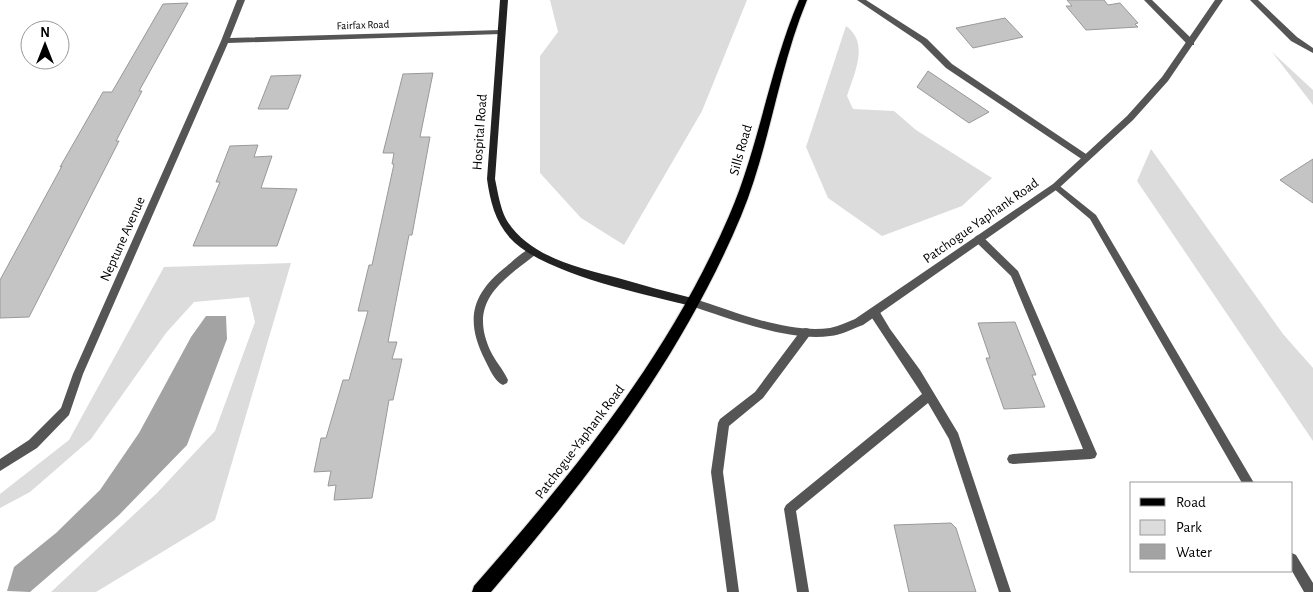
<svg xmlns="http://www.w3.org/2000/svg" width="1313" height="592" font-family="'Alegreya Sans',sans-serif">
<rect width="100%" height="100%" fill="#fff"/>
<path fill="#dcdcdc" d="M550,0H747L702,111L624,245L581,218L540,173V56L558,32Z
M846,26C870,43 854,74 847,96L853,109L894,111L916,130L992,178L962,206L882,236L828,198L806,147Z
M1272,52L1313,90V105Z
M1151,149L1283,334L1313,368V441L1137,181Z
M291,263L215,520L96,592H51L157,493L215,431L255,322L249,297L194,302L166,333L91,439L30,492L0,508V494L69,440L164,267Z"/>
<path fill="#a3a3a3" d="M206,316H226L227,339L187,445L119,515L30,592L7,591L14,567L56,533L100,490L139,433L191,337Z"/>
<path fill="#c4c4c4" stroke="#999" d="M1067,0H1104L1108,5L1120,3L1138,23L1135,24L1138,27L1086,30L1066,6H1072Z
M188,3L139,91H142L116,141H119L29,317L0,318V280L62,166L60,167L103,92H112L163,4Z
M1005,18L1023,37L973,48L956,28Z
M928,71L989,112L969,123L917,87Z
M433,73L420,137H430L412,235H409L388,342H397L392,359H402L393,400H389L372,498L334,500L336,485L328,486L331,471L314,472L321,438H326L343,380H349L368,311H358L369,265H372L394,164H392L394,153H383L403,74Z
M301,75L288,109H258L271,76Z
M258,145L254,157L272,156L261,188L297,189L277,246H193L220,182H216L230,146Z
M1313,159V203L1280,180Z
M1015,322L1036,375H1032L1045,407L1004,409L986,358H990L978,323Z
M951,523L956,528L976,592H909L894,525Z"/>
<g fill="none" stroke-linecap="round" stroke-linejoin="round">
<defs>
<path id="primary" d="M799,0H807C778,70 770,146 741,216C681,359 590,476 491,592H472L474,586C574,472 668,357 729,216C759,147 769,70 799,0Z"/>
</defs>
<use href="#primary" stroke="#dbdbdb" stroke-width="2"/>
<path fill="#555" fill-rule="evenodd" d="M857,0H866L927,39L952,64L1089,156L1090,158L1089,160H1083L946,68L921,43Z
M1144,0H1152L1194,41V45H1188Z
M1250,0H1258L1297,37L1313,48V53L1291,41Z
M1056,183L1096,215L1254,483H1242L1090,219L1053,188L1052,186Z
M979,235L982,236L1018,271L1097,454L1095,458L1091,459L1013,464L1009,463L1007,459L1009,455L1013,454L1083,449L1011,276L976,242L974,239L976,236Z
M874,308L878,309L890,329L920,370L958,433L1011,592H999L949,439L928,403L796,511L809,592H797L784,509L786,505L922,394L870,315L869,312L870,309Z
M806,328L810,329L811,332L810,335L763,398L729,426L723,472L739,592H727L711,472L718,423L720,419L755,392L802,329Z
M1292,553L1296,555L1313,583V592H1304L1292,571Z"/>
<path fill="#555" fill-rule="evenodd" d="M237,0H245L230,38L501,30L505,32L501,34L228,43L83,374L69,415L37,448L0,471V459L29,440L61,408L73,374L221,41Z
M1215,0H1223L1168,81L1133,120L1059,188L863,325C852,329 841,335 830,336C789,342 728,318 688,305L687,302L688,299L692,298C733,311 787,334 830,328C839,326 847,322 855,319L1053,184L1127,116L1162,77Z
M532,248L535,249L537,252L535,255C502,281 468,301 490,350C495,361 503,369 508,380L507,383L503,385C495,382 489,368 485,360C465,320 471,294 507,266C514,260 523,251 532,248Z"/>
<path fill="#222" fill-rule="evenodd" d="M500,0H508L495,179C498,193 500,207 506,219C528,257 580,268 618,278C643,285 667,292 692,298L696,299L697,302L696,305L692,306C646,295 541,273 510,238C495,221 490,201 487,179Z"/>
<use href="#primary" fill="#000" fill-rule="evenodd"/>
</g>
<g text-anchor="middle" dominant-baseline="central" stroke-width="4" stroke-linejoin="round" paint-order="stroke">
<g font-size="11" fill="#000" stroke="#fff">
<text transform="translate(363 25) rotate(-2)">Fairfax Road</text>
</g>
<g font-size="14" fill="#000" stroke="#fff">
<text transform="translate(480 132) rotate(-86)">Hospital Road</text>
<text transform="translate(741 150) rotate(-74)">Sills Road</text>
<text transform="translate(981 221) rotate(-35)">Patchogue Yaphank Road</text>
<text transform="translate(123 239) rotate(-66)">Neptune Avenue</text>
<text transform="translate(580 442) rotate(-53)">Patchogue-Yaphank Road</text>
</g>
</g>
<rect x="1130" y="482" width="162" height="90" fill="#ffffff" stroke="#999999"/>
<rect x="1140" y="498" width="25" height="8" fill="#000000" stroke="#999999"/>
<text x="1176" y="507" font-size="15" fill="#000000">Road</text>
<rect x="1140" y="520" width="25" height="15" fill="#dcdcdc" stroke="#999999"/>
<text x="1176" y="532" font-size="15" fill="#000000">Park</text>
<rect x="1140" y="544" width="25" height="15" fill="#a3a3a3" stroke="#999999"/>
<text x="1176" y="557" font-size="15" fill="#000000">Water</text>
<g transform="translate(45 45)"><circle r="24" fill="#ffffff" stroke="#999999"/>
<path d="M0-4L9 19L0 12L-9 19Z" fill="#000000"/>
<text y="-8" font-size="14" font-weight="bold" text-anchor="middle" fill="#000000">N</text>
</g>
</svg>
